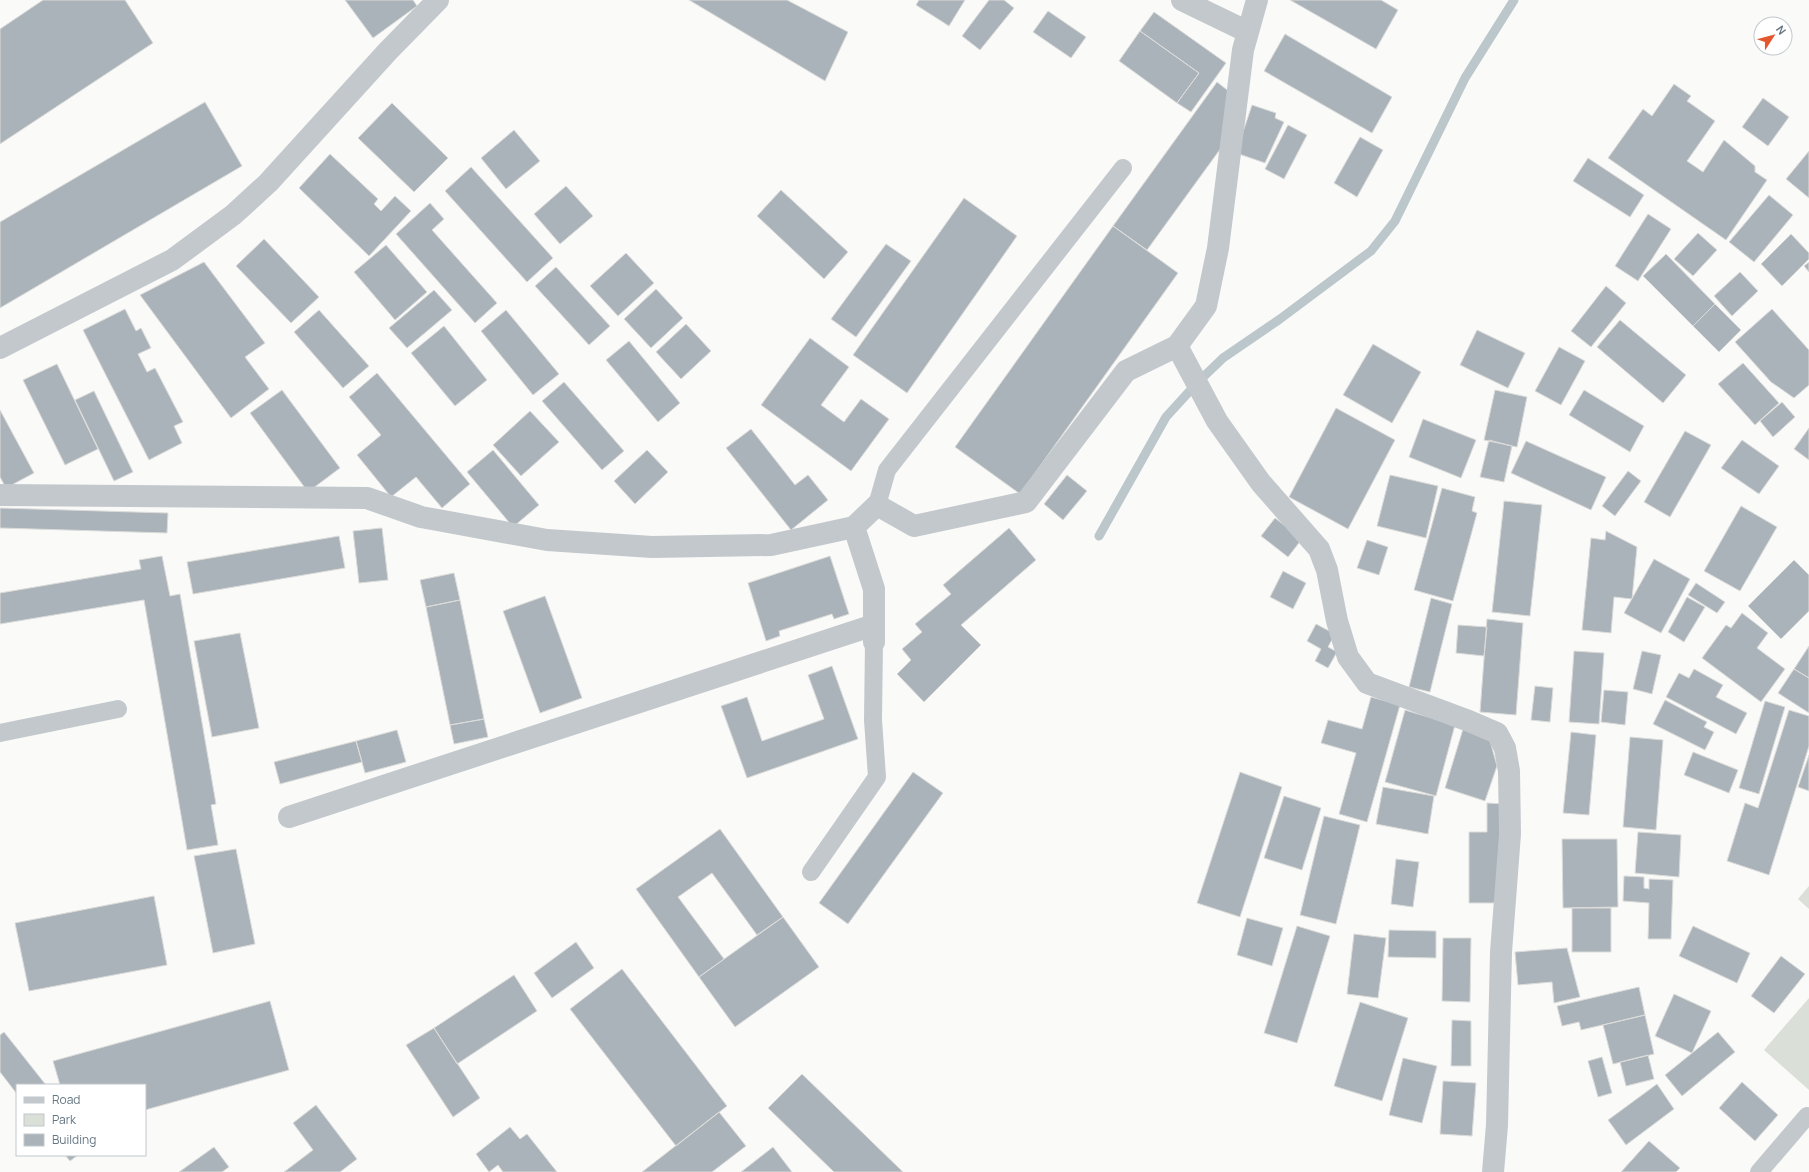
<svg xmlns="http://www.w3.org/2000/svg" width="1809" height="1172" font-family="Manrope,sans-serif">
<rect width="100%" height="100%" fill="#fafaf8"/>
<path fill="#dadfd7" d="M1809,886V909L1798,899Z
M1809,998V1090L1764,1050Z"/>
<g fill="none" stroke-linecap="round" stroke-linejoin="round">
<path stroke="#bbc7cb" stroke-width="9" d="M1099,536L1166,417L1197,383L1223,358L1280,319L1371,251L1395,221L1465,78L1514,0"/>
</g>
<path fill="#aab3b9" stroke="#dcdcda" d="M43,0H125L153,43L0,144V29Z
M345,0H413L417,6L373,38Z
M689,0H787L848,32L825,81Z
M919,0H965L949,26L916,5Z
M989,0H1004L1014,8L980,50L962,36Z
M1290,0H1381L1398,10L1376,49Z
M1048,11L1086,37L1071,58L1033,32Z
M1154,12L1226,63L1191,112L1177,103L1199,73L1140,31Z
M1140,31L1199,73L1177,103L1119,61Z
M1285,34L1392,97L1372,133L1264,71Z
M1217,82L1231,93L1221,148L1147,250L1113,226Z
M1674,84L1691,96L1687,101L1715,121L1687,161L1703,172L1724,140L1755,166V172L1767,180L1726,240L1608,158L1643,109L1652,116Z
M1763,98L1789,117L1768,146L1742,127Z
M205,102L242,166L0,308V222Z
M392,103L448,158L414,192L358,138Z
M1252,105L1276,113L1275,118L1284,122L1265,163L1236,153Z
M1288,125L1307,135L1284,179L1265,169Z
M514,130L540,161L506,189L481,158Z
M1360,137L1383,150L1357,197L1334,183Z
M1809,151V198L1786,179Z
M330,154L378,199L374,204L381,211L395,196L411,211L369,256L299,188Z
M1588,158L1644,195L1630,217L1573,181Z
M471,167L553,258L527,282L445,191Z
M566,186L593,216L560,244L534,214Z
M781,190L848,252L824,279L757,216Z
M1769,195L1793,215L1754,262L1729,242Z
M964,198L1017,236L907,393L853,355Z
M430,203L444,219L432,230L497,303L475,323L396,234Z
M1648,214L1671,229L1638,281L1615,266Z
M1113,226L1178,273L1020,494L955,447Z
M1698,233L1717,250L1693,276L1674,259Z
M1791,234L1809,253V259L1782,286L1761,264Z
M264,239L319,297L291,323L236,266Z
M886,244L911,261L856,337L831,319Z
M386,245L427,292L395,320L354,272Z
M626,253L654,283L618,316L590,286Z
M1666,254L1715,304L1693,326L1643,276Z
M204,262L265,343L245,357L269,389L231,418L140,295Z
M1809,262V272L1804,266Z
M556,267L610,326L589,345L535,286Z
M1740,272L1758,291L1732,316L1714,296Z
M1606,286L1626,303L1591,347L1571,331Z
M656,289L683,318L651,348L624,319Z
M434,290L452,310L407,348L389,328Z
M1715,304L1741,330L1719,352L1693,326Z
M125,309L136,331L141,328L151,348L138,354L147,372L155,368L183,422L174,426L182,443L149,460L83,330Z
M1772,309L1809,350V385L1794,398L1771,382L1735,342Z
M319,310L369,366L343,388L294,332Z
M506,310L559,374L533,395L481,331Z
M1620,320L1686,375L1663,403L1597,347Z
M686,324L711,351L681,379L656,352Z
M444,326L487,380L455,406L411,353Z
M1477,330L1525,353L1508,388L1460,365Z
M810,338L849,367L821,405L844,422L861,399L889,419L851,471L761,405Z
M629,341L680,403L658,422L606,360Z
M1373,344L1421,372L1392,423L1343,395Z
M1559,347L1585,361L1561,405L1535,391Z
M1743,363L1779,403L1755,425L1718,384Z
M57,364L98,449L65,465L23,380Z
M377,373L470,484L442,508L416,477L391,497L357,455L381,435L349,397Z
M564,382L624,451L602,470L542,401Z
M282,390L340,468L308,492L250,413Z
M1495,390L1527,397L1517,447L1484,440Z
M1584,390L1644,426L1630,452L1569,415Z
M94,391L133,472L114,481L75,400Z
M1782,402L1795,417L1773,437L1760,421Z
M1336,408L1395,440L1348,529L1289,497Z
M0,410L34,473L6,488L0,477Z
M530,411L559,442L521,476L493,445Z
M1423,419L1476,440L1461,478L1409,457Z
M1809,428V460L1794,449Z
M751,429L795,485L808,475L828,500L791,530L726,448Z
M1685,431L1711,445L1670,517L1644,502Z
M1489,440L1512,446L1504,482L1480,477Z
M1742,440L1779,466L1759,494L1721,468Z
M1526,441L1606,477L1591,510L1511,473Z
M493,450L539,505L513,527L467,472Z
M647,450L668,472L635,504L614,481Z
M1628,471L1641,481L1615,516L1602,506Z
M1067,475L1087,491L1063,520L1044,504Z
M1390,475L1438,486L1426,538L1377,526Z
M1442,488L1475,497L1472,511L1477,513L1453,601L1414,590Z
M1504,501L1542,505L1530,616L1492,612Z
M1741,506L1777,527L1740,591L1704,571Z
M0,508L168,513L167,533L0,528Z
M1275,518L1302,539L1288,557L1261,536Z
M382,528L388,580L359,583L353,531Z
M1009,528L1036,560L961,625L981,645L924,702L897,674L911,660L902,649L922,632L915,624L951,594L943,585Z
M1606,531L1637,547L1632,599L1614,597L1611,633L1582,630L1591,538L1605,540Z
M339,536L345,568L193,594L187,562Z
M1367,540L1388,547L1379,575L1357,568Z
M162,556L170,596L180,594L216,804L211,805L218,845L187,850L144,600L0,624V593L141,569L139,560Z
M830,556L849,614L834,619L832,614L779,631L780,636L766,641L748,583Z
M1654,559L1690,579L1661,633L1624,613Z
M1794,560L1809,575V611L1781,639L1748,606Z
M1283,571L1306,583L1293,609L1270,597Z
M454,573L460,600L426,607L420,580Z
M1696,583L1725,602L1717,613L1688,595Z
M545,596L582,698L540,713L503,611Z
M1687,597L1705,607L1684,642L1668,632Z
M1431,598L1452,604L1430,692L1409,687Z
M460,600L484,719L450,725L426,607Z
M1742,613L1768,633L1757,648L1785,669L1761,702L1702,658L1726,625L1731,628Z
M1487,619L1523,623L1516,715L1480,712Z
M1316,624L1335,634L1328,647L1337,652L1328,668L1315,661L1321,649L1307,641Z
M1458,625L1487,627L1484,656L1456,653Z
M240,633L259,728L212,737L194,641Z
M1809,646V678L1794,669Z
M1574,651L1604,653L1599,724L1569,722Z
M1642,651L1661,655L1652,694L1633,689Z
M832,666L858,739L747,778L721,706L747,697L762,741L824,719L808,675Z
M1694,669L1723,685L1716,697L1747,713L1736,734L1666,697L1679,673L1689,678Z
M1794,669L1809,678V713L1778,693Z
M1535,686L1553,688L1550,722L1531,720Z
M1604,690L1628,692L1625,725L1601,722Z
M1371,697L1400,705L1367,822L1339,814L1356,753L1321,743L1328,720L1362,729Z
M1665,700L1707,722L1704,727L1714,732L1705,750L1653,724Z
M1765,701L1785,707L1759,794L1739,788Z
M1405,710L1455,725L1436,796L1385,782Z
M1789,710L1809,716V746L1769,875L1727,861L1745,803L1758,808Z
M484,719L488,737L454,744L450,725Z
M1463,729L1489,737L1497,766L1485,801L1445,788Z
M397,730L406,762L365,773L356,741Z
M1571,732L1596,735L1589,815L1563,813Z
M1630,737L1663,740L1656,830L1623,827Z
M356,741L362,762L280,784L274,762Z
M1693,752L1738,770L1729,793L1684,775Z
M1809,755V791L1798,787Z
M913,772L943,793L848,924L819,903Z
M1240,772L1282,787L1240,917L1197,903Z
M1383,787L1434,796L1428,834L1376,824Z
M1284,796L1321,808L1302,870L1264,858Z
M1487,803L1505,804L1501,903H1469V832H1487Z
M1324,816L1360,825L1336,924L1300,915Z
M720,829L783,917L757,935L712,873L678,897L724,959L699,977L636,889Z
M1638,832L1681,835L1679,877L1635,873Z
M1562,839H1617L1618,907L1563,908Z
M236,849L255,944L213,953L194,856Z
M1396,859L1419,862L1413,907L1391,904Z
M1624,876L1644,877V888L1649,889V879L1673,880L1671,939H1648L1649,903L1623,901Z
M154,896L167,965L29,991L15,923Z
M1572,908H1611V952H1572Z
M783,917L819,967L735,1027L699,977Z
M1247,918L1283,928L1272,966L1237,955Z
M1297,926L1330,936L1297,1043L1264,1033Z
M1693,926L1750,953L1737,983L1679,956Z
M1389,930L1436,931V958L1388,957Z
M1354,934L1386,938L1378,998L1347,994Z
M1443,938H1471L1470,1002L1442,1001Z
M576,942L594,968L552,998L534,973Z
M1567,948L1580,997L1554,1003L1552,982L1518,985L1515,952Z
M1781,956L1805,974L1774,1013L1751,996Z
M622,969L727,1106L676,1146L570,1009Z
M514,975L537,1011L457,1064L434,1028Z
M1639,987L1645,1015L1581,1030L1579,1022L1562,1026L1557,1006Z
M1674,994L1711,1011L1692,1053L1655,1036Z
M270,1001L289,1070L145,1110V1085H60L53,1061Z
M1360,1002L1408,1018L1382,1101L1334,1086Z
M1645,1015L1654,1054L1613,1064L1603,1025Z
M1452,1020L1471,1021V1066H1451Z
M434,1028L480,1098L453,1117L406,1045Z
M4,1032L46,1085H17V1094L0,1072V1035Z
M1718,1032L1735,1052L1682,1096L1665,1075Z
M1648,1055L1654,1079L1626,1086L1620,1062Z
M1602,1057L1612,1093L1598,1097L1588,1061Z
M1403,1058L1437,1066L1422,1123L1389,1115Z
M802,1074L903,1172H834L768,1108Z
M1443,1081L1476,1083L1472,1136L1440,1134Z
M1742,1082L1778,1115L1755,1141L1719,1108Z
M1657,1084L1674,1109L1626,1145L1608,1120Z
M316,1105L357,1159L340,1172H284L313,1150L293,1123Z
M719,1112L746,1146L712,1172H642Z
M510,1127L520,1139L527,1134L557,1172H503L498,1165L489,1172L476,1154Z
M1649,1141L1680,1168L1676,1172H1621Z
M214,1147L229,1167L222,1172H179Z
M773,1147L792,1172H741Z
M65,1155H78L70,1161Z"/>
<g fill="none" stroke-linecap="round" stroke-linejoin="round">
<path stroke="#c3c8cc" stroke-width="18" d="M877,505L887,470L1123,168
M0,733L118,709
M811,872L877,777L873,720L874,642
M1759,1172L1807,1116L1809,1118"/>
<path stroke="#c3c8cc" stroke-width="22" d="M1182,0L1248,32
M1177,346L1217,421L1261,483L1319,549L1327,570L1337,621L1348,657L1367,683L1469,721L1497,733L1505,748L1509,771L1510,834L1501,952L1497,1125L1493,1172
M0,348L172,260L233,215L268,183L388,51L438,0
M0,495L367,498L421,517L547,540L652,547L771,545L854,527L877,505L914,526L1026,502L1126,371L1177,346L1206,306L1218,248L1243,50L1257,0
M854,527L874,589V642
M289,817L874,625"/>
</g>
<rect x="16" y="1084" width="130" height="72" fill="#ffffff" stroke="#c1c8cd"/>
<rect x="24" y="1097" width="20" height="6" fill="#c3c8cc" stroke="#c1c8cd"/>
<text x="52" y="1104" font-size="12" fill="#657683">Road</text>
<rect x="24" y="1114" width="20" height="12" fill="#dadfd7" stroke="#c1c8cd"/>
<text x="52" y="1124" font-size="12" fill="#657683">Park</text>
<rect x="24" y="1134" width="20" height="12" fill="#aab3b9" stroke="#c1c8cd"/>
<text x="52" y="1144" font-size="12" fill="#657683">Building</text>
<g transform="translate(1773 36) rotate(54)"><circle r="19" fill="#ffffff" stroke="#c1c8cd"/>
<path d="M0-3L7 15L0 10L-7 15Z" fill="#e4572e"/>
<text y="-6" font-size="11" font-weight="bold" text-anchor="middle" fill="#657683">N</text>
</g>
</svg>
